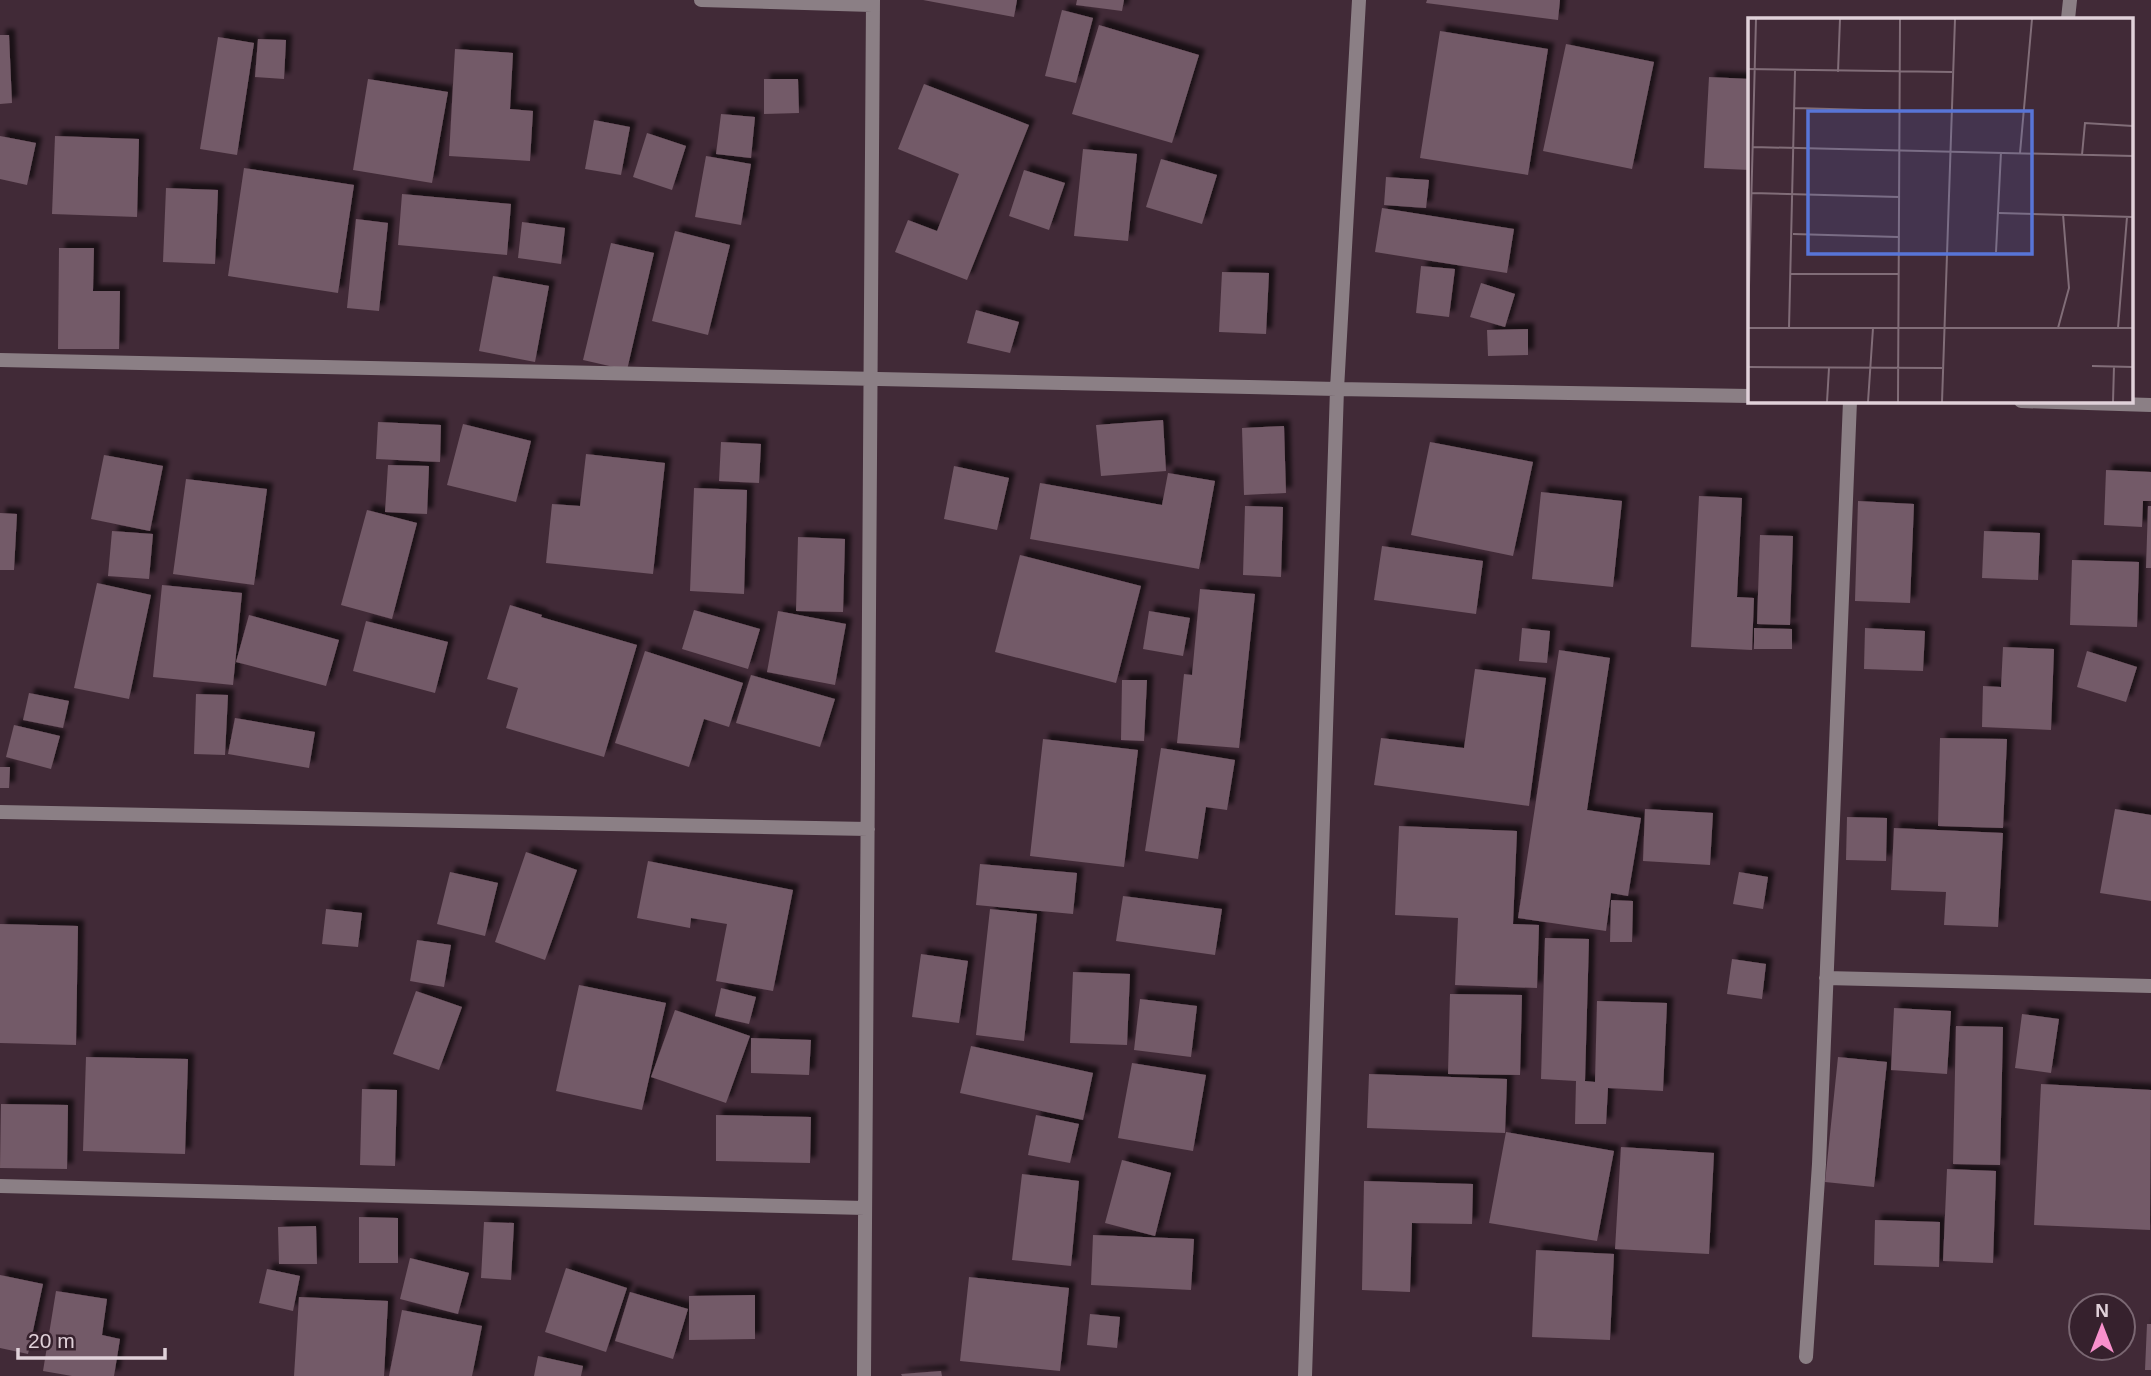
<svg xmlns="http://www.w3.org/2000/svg" width="2151" height="1376" font-family="Arial,sans-serif">
<defs>
<filter id="shadow"><feDropShadow dx="6" dy="-6" stdDeviation="2" flood-color="#0009"/></filter>
</defs>
<rect width="100%" height="100%" fill="#412a37"/>
<path fill="#735a67" filter="url(#shadow)" d="M923,0H1017L1014,17Z
M1077,0H1124L1122,11L1076,5Z
M1427,0H1560L1558,20L1426,3Z
M1062,10L1093,18L1076,83L1045,76Z
M1099,25L1199,55L1172,143L1072,114Z
M1440,31L1548,49L1528,175L1420,158Z
M0,35H9L12,103L0,104Z
M218,37L254,43L237,155L200,149Z
M258,39L286,40L284,79L255,77Z
M1566,44L1654,62L1632,169L1543,151Z
M455,49L513,53L510,109L533,111L530,161L449,156Z
M1709,77L1750,79V170L1704,168Z
M368,79L448,92L432,183L353,170Z
M764,79H798L799,113L764,114Z
M924,84L1029,125L967,280L895,252L908,220L937,231L959,174L898,149Z
M721,114L755,117L751,158L716,154Z
M594,120L630,127L621,175L585,169Z
M647,133L686,146L672,190L633,177Z
M0,136L36,143L27,185L0,179Z
M55,136L139,139L137,217L52,214Z
M1083,149L1137,154L1128,241L1074,236Z
M706,156L751,164L741,225L695,217Z
M1161,159L1217,175L1202,224L1146,207Z
M244,168L354,185L338,293L228,276Z
M1024,170L1065,183L1049,230L1009,216Z
M1386,177L1429,180L1426,208L1384,205Z
M166,188L218,190L215,264L163,262Z
M402,194L511,204L507,255L398,245Z
M1382,208L1514,229L1507,273L1375,252Z
M356,219L388,223L379,311L347,308Z
M522,222L565,228L561,264L518,258Z
M675,231L730,245L708,335L652,321Z
M611,243L654,253L627,370L583,360Z
M59,248H94L93,291H120L119,349H58Z
M1421,266L1455,269L1449,317L1416,313Z
M1222,272L1269,273L1266,334L1219,332Z
M493,276L549,286L535,362L479,351Z
M1481,283L1515,294L1505,327L1470,317Z
M976,310L1019,322L1010,353L967,343Z
M1528,329V355L1488,356L1487,330Z
M1163,420L1166,471L1101,476L1096,425Z
M378,422L441,425L440,462L376,459Z
M463,424L531,441L516,502L447,485Z
M1284,426L1286,493L1244,495L1242,428Z
M721,442L761,444L759,483L719,481Z
M1430,442L1533,462L1513,556L1411,535Z
M586,454L665,463L653,574L546,563L552,504L580,506Z
M104,455L163,466L150,531L91,519Z
M388,465L429,466L427,514L385,512Z
M954,466L1009,478L997,530L944,519Z
M2106,470L2151,472V501H2143L2142,527L2104,525Z
M1168,473L1215,481L1199,569L1030,539L1040,483L1162,505Z
M186,479L267,489L254,585L173,574Z
M694,488L747,490L744,594L690,591Z
M1541,492L1622,501L1613,587L1532,579Z
M1699,496L1742,498L1737,597L1754,598L1752,650L1691,647Z
M1858,501L1914,504L1910,603L1855,601Z
M1245,506L1283,507L1281,577L1243,575Z
M2148,506H2151V568H2146Z
M367,510L417,523L392,619L341,605Z
M0,513L17,514L14,570H0Z
M112,531L153,534L149,579L108,576Z
M1984,531L2040,533L2038,580L1982,578Z
M1760,535L1793,536L1790,625L1757,624Z
M798,537L845,539L843,612L796,611Z
M1382,546L1483,561L1476,614L1374,600Z
M1020,555L1141,586L1116,683L995,652Z
M2072,560L2139,562L2137,627L2070,625Z
M97,583L151,595L129,699L74,688Z
M162,585L242,593L233,685L153,677Z
M1200,589L1255,594L1239,748L1177,743L1184,674L1192,675Z
M510,605L542,615L541,617L637,645L604,757L506,728L518,688L487,679Z
M694,610L760,629L748,669L682,649Z
M778,611L846,624L835,685L767,672Z
M1149,611L1190,618L1183,656L1143,649Z
M249,615L339,640L326,686L236,662Z
M366,621L448,642L435,693L353,671Z
M1522,628L1550,631L1547,663L1519,661Z
M1754,628L1792,629V649H1754Z
M1865,628L1925,631L1923,671L1864,669Z
M2003,647L2054,649L2051,730L1982,727L1983,686L2001,687Z
M1559,650L1610,658L1587,810L1641,818L1628,896L1611,893L1606,931L1518,918Z
M645,651L743,683L729,727L704,719L689,767L615,743Z
M2087,651L2137,667L2126,702L2077,687Z
M1475,669L1546,678L1529,806L1374,785L1381,738L1464,748Z
M751,675L835,699L820,747L736,723Z
M1122,680H1147L1144,741L1121,740Z
M29,693L69,701L63,728L23,720Z
M196,694L228,695L225,755L194,754Z
M235,718L315,732L309,768L228,754Z
M14,725L60,736L51,769L6,757Z
M1940,738L2007,739L2003,828L1938,826Z
M1043,739L1138,750L1124,867L1030,856Z
M1161,748L1235,760L1227,810L1206,807L1198,859L1145,851Z
M0,767H10L9,788H0Z
M1645,809L1713,813L1710,865L1643,861Z
M2115,809L2151,815V901L2100,893Z
M1847,817L1887,818L1886,861L1846,860Z
M1399,826L1517,831L1513,924L1539,925L1537,988L1455,985L1458,918L1395,915Z
M1894,828L2003,833L1998,927L1944,925L1946,892L1891,890Z
M526,852L577,870L545,960L495,942Z
M648,861L793,890L773,991L716,981L727,924L691,918L690,928L637,918Z
M980,864L1077,873L1073,914L976,905Z
M450,872L498,883L485,936L437,924Z
M1739,872L1768,877L1763,909L1733,904Z
M1123,896L1222,909L1215,955L1116,941Z
M1611,900L1633,901L1632,942H1610Z
M326,909L362,913L358,947L322,944Z
M990,909L1037,914L1024,1041L976,1035Z
M0,924L78,926L76,1045L0,1043Z
M1545,938L1589,939L1585,1081L1595,1082L1597,1001L1667,1003L1663,1091L1608,1088L1606,1124H1575L1576,1081L1541,1079Z
M417,940L451,945L444,987L410,981Z
M921,954L968,961L959,1023L912,1017Z
M1732,959L1766,964L1762,999L1727,994Z
M1073,972L1130,974L1127,1045L1070,1043Z
M579,985L666,1003L642,1110L556,1091Z
M721,988L756,997L749,1024L715,1016Z
M416,991L462,1007L439,1070L393,1054Z
M1450,994L1522,995L1520,1075L1448,1074Z
M1140,999L1197,1006L1191,1057L1134,1050Z
M1894,1008L1951,1011L1947,1074L1891,1070Z
M675,1010L750,1036L726,1103L651,1077Z
M2022,1014L2059,1019L2051,1073L2015,1068Z
M1956,1026L2003,1027L2000,1165L1953,1164Z
M751,1038L811,1040L809,1075L751,1073Z
M971,1046L1093,1073L1083,1120L960,1093Z
M86,1057L188,1059L185,1154L83,1151Z
M1838,1057L1887,1062L1874,1187L1825,1182Z
M1132,1063L1206,1075L1193,1151L1118,1138Z
M1369,1074L1507,1079L1505,1133L1367,1128Z
M2041,1084L2151,1090L2150,1230L2034,1225Z
M362,1089L397,1090L395,1166L360,1165Z
M1,1104L68,1105L67,1169L0,1168Z
M716,1115L811,1117L810,1163L716,1161Z
M1036,1115L1079,1124L1070,1163L1028,1155Z
M1506,1132L1614,1151L1597,1241L1489,1223Z
M1621,1147L1714,1153L1709,1254L1615,1249Z
M1122,1160L1171,1173L1155,1236L1105,1223Z
M1947,1169L1996,1171L1993,1263L1943,1261Z
M1022,1174L1079,1181L1071,1266L1012,1260Z
M1364,1181L1473,1184L1472,1224L1412,1223L1410,1292L1362,1290Z
M359,1217L398,1218V1263H359Z
M1875,1220L1940,1222L1939,1267L1874,1265Z
M484,1222L514,1223L511,1280L481,1278Z
M316,1226L317,1264H279L278,1227Z
M1093,1235L1194,1239L1191,1290L1091,1285Z
M1536,1250L1614,1254L1610,1340L1532,1337Z
M410,1258L469,1273L458,1314L400,1299Z
M566,1268L627,1288L606,1352L545,1332Z
M267,1269L300,1276L293,1311L259,1303Z
M0,1275L43,1284L28,1354L0,1348Z
M969,1277L1069,1288L1060,1371L960,1361Z
M56,1291L107,1299L102,1335L120,1339L114,1376H72L43,1371Z
M630,1292L688,1309L673,1359L615,1341Z
M755,1295V1339L689,1340V1296Z
M299,1297L388,1301L384,1376H294Z
M402,1310L482,1326L472,1376H389Z
M1090,1314L1120,1317L1117,1348L1087,1345Z
M2147,1324H2151V1370H2145Z
M538,1356L583,1366L581,1376H534Z
M941,1371L942,1376H902L901,1374Z"/>
<g fill="none" stroke-linecap="round" stroke-linejoin="round">
<path stroke="#8b7f85" stroke-width="14" d="M701,0L872,5
M2068,19L2070,0
M0,360L1337,389L1750,396
M2021,401L2151,405
M0,812L868,829
M1826,978L2151,986
M0,1186L865,1208
M1806,1357L1819,1164L1850,401
M864,1376L873,0
M1305,1376L1337,389L1359,0"/>
</g>
<g transform="translate(1748 18)">
<rect width="385" height="385" fill="#412a37"/>
<path fill="none" stroke="#816d78" stroke-width="2" d="M0,51L204,54M90,54L92,1M47,90L151,93M5,129L385,138M272,135L284,1M334,137L337,105L385,108M4,175L151,179M251,195L385,199M45,216L150,219M248,234L253,134M43,256H150M0,306L8,1M0,310H385M41,310L47,53M310,310L321,270L315,196M370,310L379,199M344,348L385,349M0,349L194,350M79,384L81,350M120,384L125,310M150,384L152,1M194,384L207,1M365,384L366,348"/>
<path fill="#5875d8" fill-opacity="0.15" stroke="#5875d8" stroke-width="3.5" d="M60,93H284V236H60Z"/>
<rect width="385" height="385" fill="none" stroke="#e0d1d9" stroke-width="3.5"/>
</g>
<g transform="translate(2102 1327)"><circle r="33" fill="#36212d" stroke="#7a6772" stroke-width="2"/>
<path d="M0-5L12 26L0 18L-12 26Z" fill="#f890cc"/>
<text y="-10" font-size="19" font-weight="bold" text-anchor="middle" fill="#e0d1d9">N</text>
</g>
<path d="M18 1348v10h147v-10" fill="none" stroke="#e0d1d9" stroke-width="3.5"/>
<text x="28" y="1348" font-size="21" fill="#e0d1d9" stroke="#36212d" stroke-width="5" paint-order="stroke">20 m</text>
</svg>
